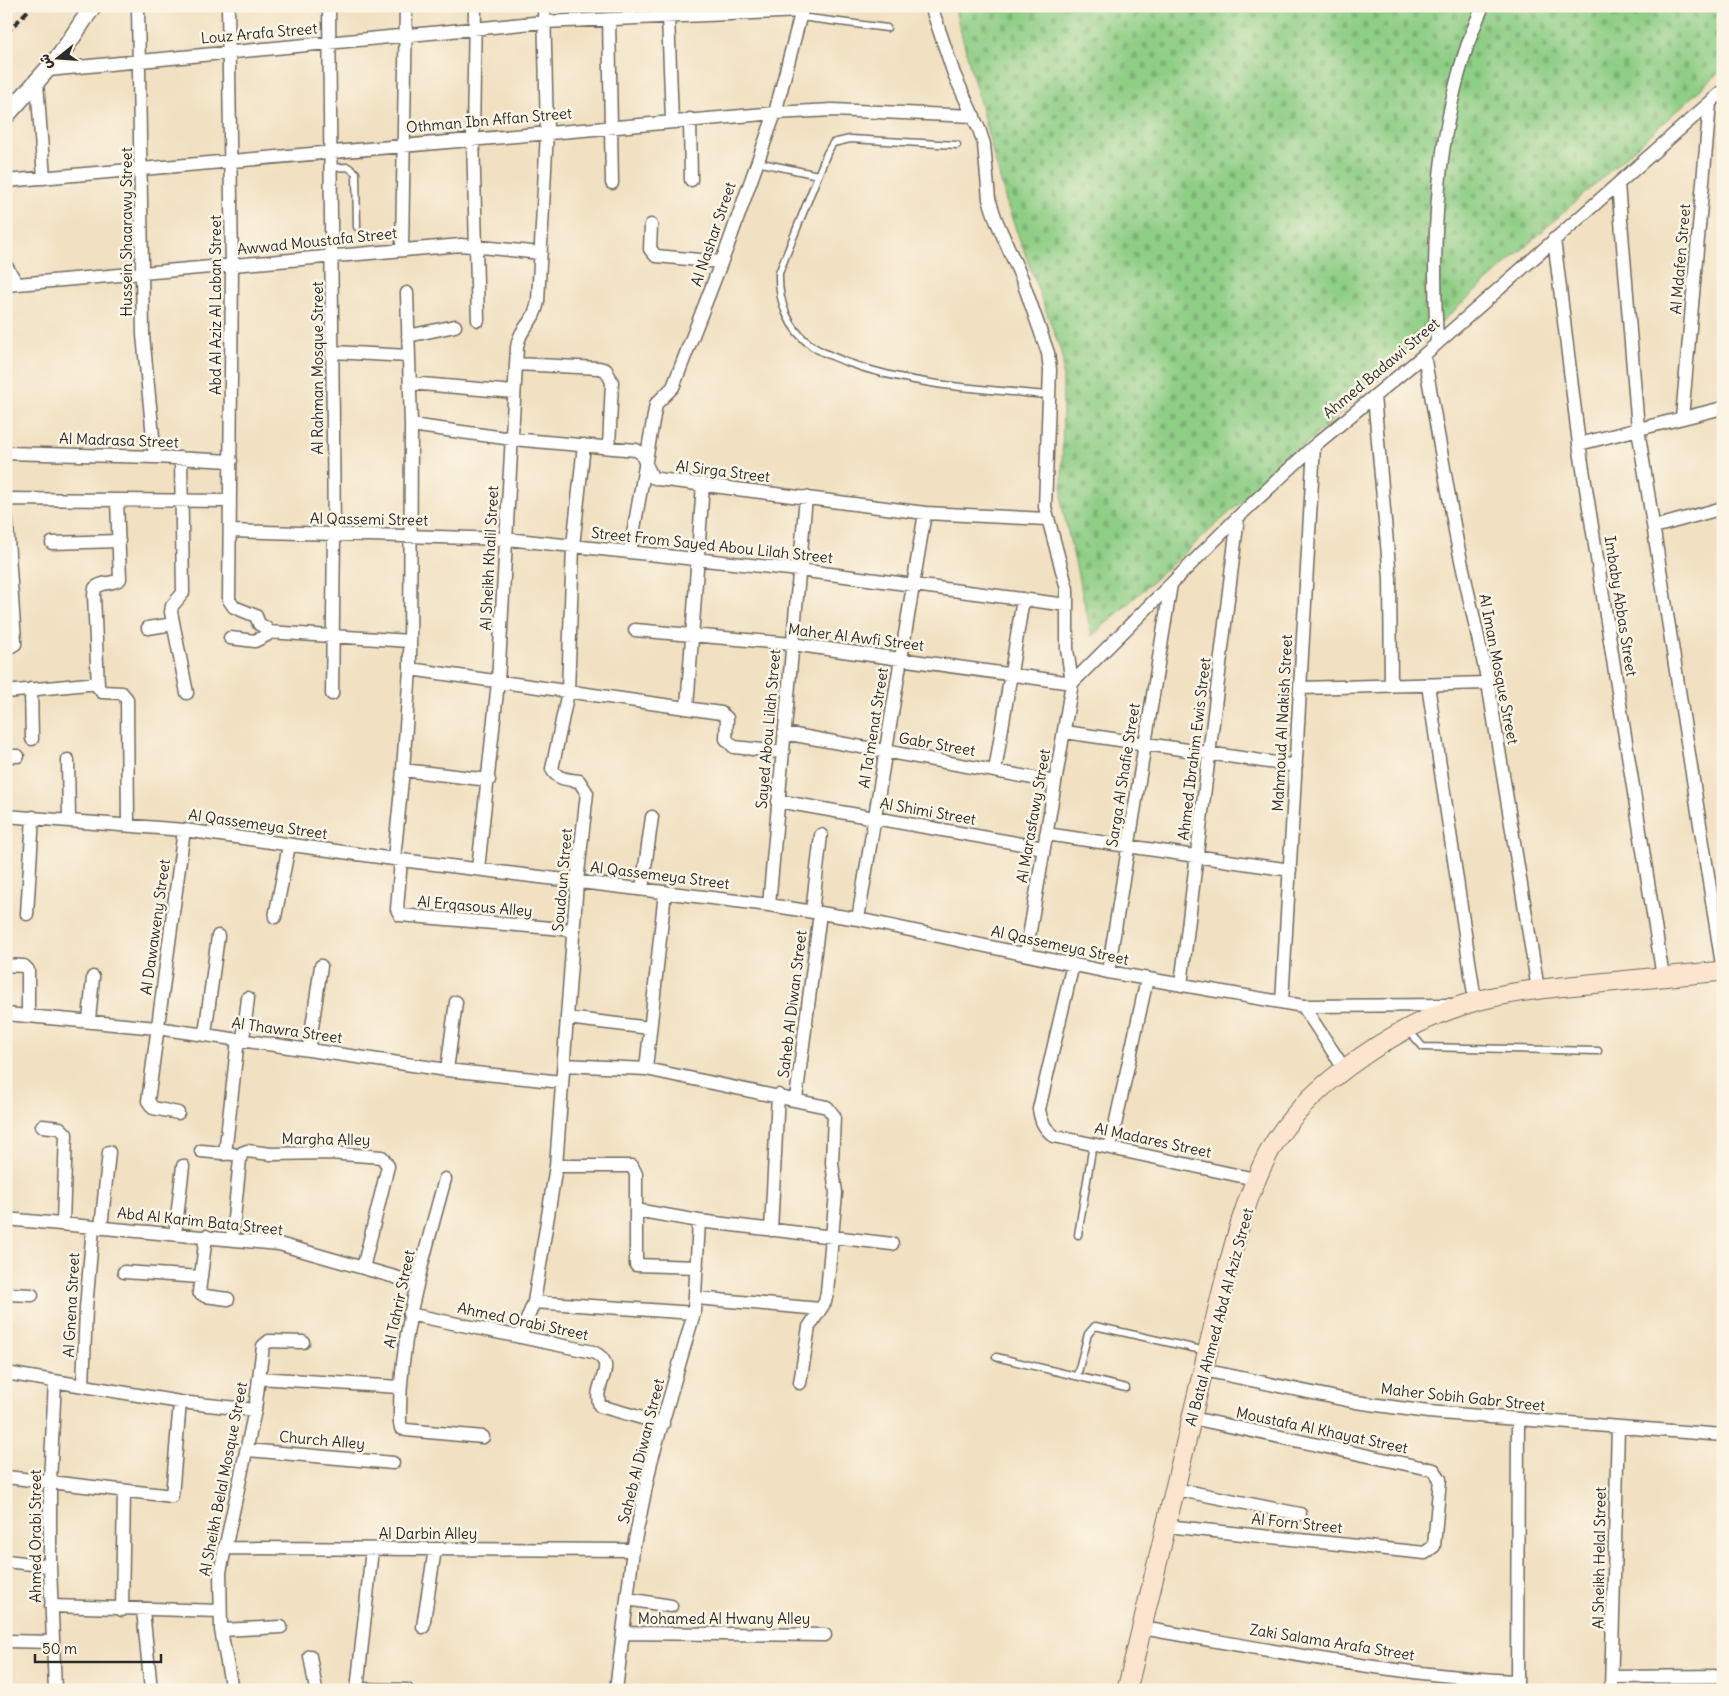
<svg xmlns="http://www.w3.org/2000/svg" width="1729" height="1696" font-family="Delius,'Playpen Sans Arabic',sans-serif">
<defs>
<pattern id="cemetery-stones" width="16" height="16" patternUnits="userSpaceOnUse" patternTransform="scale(1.25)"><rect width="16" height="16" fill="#8ece85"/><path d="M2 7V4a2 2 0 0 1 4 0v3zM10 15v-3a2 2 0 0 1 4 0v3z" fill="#7bb173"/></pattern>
</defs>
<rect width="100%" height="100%" fill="#fcf5e5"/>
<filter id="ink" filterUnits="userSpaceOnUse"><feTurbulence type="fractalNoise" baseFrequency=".02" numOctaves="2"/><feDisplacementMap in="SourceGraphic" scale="10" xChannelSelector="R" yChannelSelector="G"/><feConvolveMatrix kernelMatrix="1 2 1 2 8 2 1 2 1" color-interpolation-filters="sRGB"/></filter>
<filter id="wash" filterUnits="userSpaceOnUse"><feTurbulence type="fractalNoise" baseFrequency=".0096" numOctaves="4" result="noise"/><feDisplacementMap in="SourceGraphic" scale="20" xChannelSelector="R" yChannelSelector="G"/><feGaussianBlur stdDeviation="1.12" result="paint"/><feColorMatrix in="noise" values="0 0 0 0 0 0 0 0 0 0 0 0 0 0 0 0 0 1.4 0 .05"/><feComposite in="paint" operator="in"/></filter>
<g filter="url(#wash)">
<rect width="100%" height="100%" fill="#f1e0c1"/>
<path fill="url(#cemetery-stones)" stroke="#5c7c58" d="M954,6H1723V69L1092,636L1062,506L1063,357L1007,205Z"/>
</g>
<g filter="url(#ink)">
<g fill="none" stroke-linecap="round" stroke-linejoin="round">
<defs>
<path id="service" d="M800,17L887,28
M957,145L850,139L833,143L827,153L779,273C778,301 788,329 812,346C822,353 835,357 846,362C912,386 980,389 1049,395
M757,162L818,175
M330,168L348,167L356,173L357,227
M1409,1031L1423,1047L1598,1051
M1078,1235L1093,1144
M996,1357L1126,1388
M1077,1376L1088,1334L1095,1326L1206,1351"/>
<path id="minor" d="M138,6L143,335L155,457
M228,6L232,266L229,600L234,607L256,616L259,624L266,628L268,632L410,641
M329,6L334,535L332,694
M475,6L473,138L478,320
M931,6L954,74L979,129L984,144L989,199L996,220L1022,279L1048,353L1050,370L1045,507L1067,589V649L1072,683L1026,954
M668,16L672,120
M609,19L612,183
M48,70L544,22L802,11
M37,82L44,178
M690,119L691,180
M6,181L775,113L832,110L974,116
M1618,184L1638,429L1723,971
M651,225L650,249L656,256L721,262
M1554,239L1579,444L1663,977
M402,249L406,6
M6,266L17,284
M6,285L461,245L541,253
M408,336L455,326
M1437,343C1431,234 1437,107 1483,6
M333,352L409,356
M1424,355L1457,542L1488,683L1538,989
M516,364L599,368L606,370L612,382L609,447
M410,383L514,392
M1374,396L1390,578L1391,686
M1682,418L1710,103
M411,425L512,439L636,450L641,453L652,477L658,479L925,513L1047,519
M1579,444L1723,408
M6,453L155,457L231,461
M181,458L183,593L172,606L171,612L187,693
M6,499L230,501
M117,500L120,579C112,585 103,581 95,588L94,595L98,687L102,692L122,693L127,699L128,825
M6,511L15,641V644L6,649
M1654,527L1723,508
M230,531L507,539L799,570L1067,605
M52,543L119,541
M630,551L656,404L673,387L728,245L775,113L803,6
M148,628L173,624
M635,630L792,644L1072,683
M230,638L255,641L267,635L268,632
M410,669L721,713L727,718L726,739L734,747L782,752
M1072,683L1238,517L1314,446L1424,355L1723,91
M1428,685L1475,1001
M1300,688L1488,683
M31,689L32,739
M6,692L98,683
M687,708L703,484
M1065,732L1296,766
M784,733L1055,782
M6,756H18
M68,760L69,820
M403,770L489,780
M995,771L1023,599
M778,801L1044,848
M6,816L184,830L401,860L769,905L858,919L1108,972L1303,1006L1451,1005
M1046,834L1290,870
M394,859L403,770L410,669L411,425L407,293
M401,860L397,909L400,915L574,930
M478,869L498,682L517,347C520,326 534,325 538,301L547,132L544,6
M642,889L652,817
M769,905L806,497
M812,912L821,835
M27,914L33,817
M275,917L289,845
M858,919L925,513
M1073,964L1039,1109C1041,1122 1044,1128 1054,1136L1255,1179
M6,965L24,966L28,970V1015
M1108,972L1171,584
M1181,985L1238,517
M1282,1002L1314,446
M1303,1006L1345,1070
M6,1014L157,1028L447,1070L562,1082
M567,1018L650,1028
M89,1020L93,977
M205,1034L218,936
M243,1039L248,998
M309,1048L321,966
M564,1065L646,1069L827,1107L834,1116L832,1163L836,1193L827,1292L825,1302L809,1327L800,1383
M646,1069L665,892
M447,1070L456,1002
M796,1099L820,913
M178,1113L153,1108L148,1101L184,830
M42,1126L60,1128L66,1134L63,1223
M1110,1148L1147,979
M201,1151L233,1154
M225,1154L238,1039
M556,1166H632L636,1174V1265L697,1267
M445,1179C423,1260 398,1339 400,1423L401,1428L406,1430L483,1437
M636,1210L699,1221L892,1244
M6,1219L279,1244L416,1283
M101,1228L109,1152
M771,1230L778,1095
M175,1234L183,1166
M206,1236L199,1292L205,1296L228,1299
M232,1238L240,1159L242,1153L247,1151L271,1154L329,1153L382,1157L388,1166L363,1268
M124,1272L201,1277
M6,1294L32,1295
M696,1298L820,1309
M534,1302L694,1313
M409,1314L593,1352C621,1365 591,1384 600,1406L663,1424
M520,1337L534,1302L556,1166L577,882L587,793L579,781C568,779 557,780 552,769L568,692L573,546L584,445
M1203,1370L1356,1402L1428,1412L1723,1435
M6,1373L180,1402L255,1410
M259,1378L399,1387
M83,1386L86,1308L93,1227
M247,1450L393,1463
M6,1477L172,1496L180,1402
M1175,1489L1300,1514
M1166,1526L1425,1553L1434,1546L1440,1479L1434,1470L1192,1418
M224,1548L633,1550
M6,1561L50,1566
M627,1599L671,1606
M51,1606L220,1611
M122,1610L124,1491
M143,1610L151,1690
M423,1627L435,1549
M1142,1628C1266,1649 1391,1675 1517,1681
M221,1630L281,1627
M623,1633L825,1635
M6,1641L53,1642
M310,1656L316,1690
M1612,1677L1723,1676
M357,1689L407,1690
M55,1690L50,1566V1482L55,1381
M232,1690L221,1630L220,1572L255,1410L263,1346L269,1341L303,1342
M357,1690L372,1549
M616,1690L633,1550L651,1462L694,1313L699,1221
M1517,1690L1518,1419
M1611,1690L1618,1427"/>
<path id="tertiary" d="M6,116L61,54L93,6"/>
<path id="secondary" d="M1127,1690C1154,1575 1181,1460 1209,1345C1225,1282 1242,1192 1278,1137C1316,1080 1398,1026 1463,1005C1504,992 1547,988 1589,984C1634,980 1678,975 1723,971"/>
</defs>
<use href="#service" stroke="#706a60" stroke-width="9"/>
<use href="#minor" stroke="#706a60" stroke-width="15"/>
<use href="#tertiary" stroke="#706a60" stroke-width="19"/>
<use href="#secondary" stroke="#706a60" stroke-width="21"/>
<use href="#service" stroke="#fff" stroke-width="6"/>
<use href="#minor" stroke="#fff" stroke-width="12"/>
<use href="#tertiary" stroke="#fff" stroke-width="16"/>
<use href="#secondary" stroke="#fbe5cf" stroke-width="19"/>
<path stroke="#2b2b2b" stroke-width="4" stroke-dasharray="8 4" stroke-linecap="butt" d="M6,34L32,6"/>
</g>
</g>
<g text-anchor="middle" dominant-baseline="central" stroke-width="5" stroke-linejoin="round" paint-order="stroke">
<g font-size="15" fill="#2b2b2b" stroke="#fcf5e5">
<text transform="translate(259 33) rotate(-5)">Louz Arafa Street</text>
<text transform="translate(489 120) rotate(-5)">Othman Ibn Affan Street</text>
<text transform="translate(126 232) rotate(-90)">Hussein Shaarawy Street</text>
<text transform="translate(713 234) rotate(-71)">Al Nashar Street</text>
<text transform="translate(317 241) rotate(-6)">Awwad Moustafa Street</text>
<text transform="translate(1680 259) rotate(-85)">Al Mdafen Street</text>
<text transform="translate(215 305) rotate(-90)">Abd Al Aziz Al Laban Street</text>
<text transform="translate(317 368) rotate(-90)">Al Rahman Mosque Street</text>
<text transform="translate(1381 368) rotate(-40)">Ahmed Badawi Street</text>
<text transform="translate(119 440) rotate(2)">Al Madrasa Street</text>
<text transform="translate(723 471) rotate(7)">Al Sirga Street</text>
<text transform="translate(369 519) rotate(1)">Al Qassemi Street</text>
<text transform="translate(712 545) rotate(6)">Street From Sayed Abou Lilah Street</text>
<text transform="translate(489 558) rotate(-87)">Al Sheikh Khalil Street</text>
<text transform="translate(1621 606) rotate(81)">Imbaby Abbas Street</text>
<text transform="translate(856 637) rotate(7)">Maher Al Awfi Street</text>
<text transform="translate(1499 669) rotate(79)">Al Iman Mosque Street</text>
<text transform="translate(1282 723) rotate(-87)">Mahmoud Al Nakish Street</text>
<text transform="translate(873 728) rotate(-81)">Al Ta'menat Street</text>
<text transform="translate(768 729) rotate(-85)">Sayed Abou Lilah Street</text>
<text transform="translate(937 744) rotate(10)">Gabr Street</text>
<text transform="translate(1194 749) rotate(-83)">Ahmed Ibrahim Ewis Street</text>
<text transform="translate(1123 775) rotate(-81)">Sarga Al Shafie Street</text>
<text transform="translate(928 811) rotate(10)">Al Shimi Street</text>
<text transform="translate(1033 816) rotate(-80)">Al Marasfawy Street</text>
<text transform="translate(258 824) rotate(8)">Al Qassemeya Street</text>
<text transform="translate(660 875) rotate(7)">Al Qassemeya Street</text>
<text transform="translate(562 880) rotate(-85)">Soudoun Street</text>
<text transform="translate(475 906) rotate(5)">Al Erqasous Alley</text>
<text transform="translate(155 927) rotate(-82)">Al Dawaweny Street</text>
<text transform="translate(1060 945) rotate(12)">Al Qassemeya Street</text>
<text transform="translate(792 1004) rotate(-83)">Saheb Al Diwan Street</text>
<text transform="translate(287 1030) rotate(8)">Al Thawra Street</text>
<text transform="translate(326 1139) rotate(1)">Margha Alley</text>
<text transform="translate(1153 1140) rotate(12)">Al Madares Street</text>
<text transform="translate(200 1221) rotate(6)">Abd Al Karim Bata Street</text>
<text transform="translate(399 1299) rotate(-78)">Al Tahrir Street</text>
<text transform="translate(71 1305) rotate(-87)">Al Gnena Street</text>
<text transform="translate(1219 1317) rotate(-75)">Al Batal Ahmed Abd Al Aziz Street</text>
<text transform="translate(523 1321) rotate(12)">Ahmed Orabi Street</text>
<text transform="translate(1463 1397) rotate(6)">Maher Sobih Gabr Street</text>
<text transform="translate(1322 1430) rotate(12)">Moustafa Al Khayat Street</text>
<text transform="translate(322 1440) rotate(5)">Church Alley</text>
<text transform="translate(641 1451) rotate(-76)">Saheb Al Diwan Street</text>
<text transform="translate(223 1479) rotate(-79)">Al Sheikh Belal Mosque Street</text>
<text transform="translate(1297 1523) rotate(6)">Al Forn Street</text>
<text x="428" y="1533">Al Darbin Alley</text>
<text transform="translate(35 1536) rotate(-90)">Ahmed Orabi Street</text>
<text transform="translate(1599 1558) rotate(-89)">Al Sheikh Helal Street</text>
<text x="724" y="1618">Mohamed Al Hwany Alley</text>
<text transform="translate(1332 1642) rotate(9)">Zaki Salama Arafa Street</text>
</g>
</g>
<rect width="1729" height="1696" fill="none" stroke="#fcf5e5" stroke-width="25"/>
<g transform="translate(58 58) rotate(253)" stroke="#fcf5e5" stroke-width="4" paint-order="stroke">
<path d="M0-4L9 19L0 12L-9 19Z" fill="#2b2b2b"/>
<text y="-8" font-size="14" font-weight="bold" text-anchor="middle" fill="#2b2b2b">ش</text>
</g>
<path d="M35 1654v8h126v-8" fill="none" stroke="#2b2b2b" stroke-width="2.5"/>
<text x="42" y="1654" font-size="15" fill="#2b2b2b" stroke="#fcf5e5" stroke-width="4" paint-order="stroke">50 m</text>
</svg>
